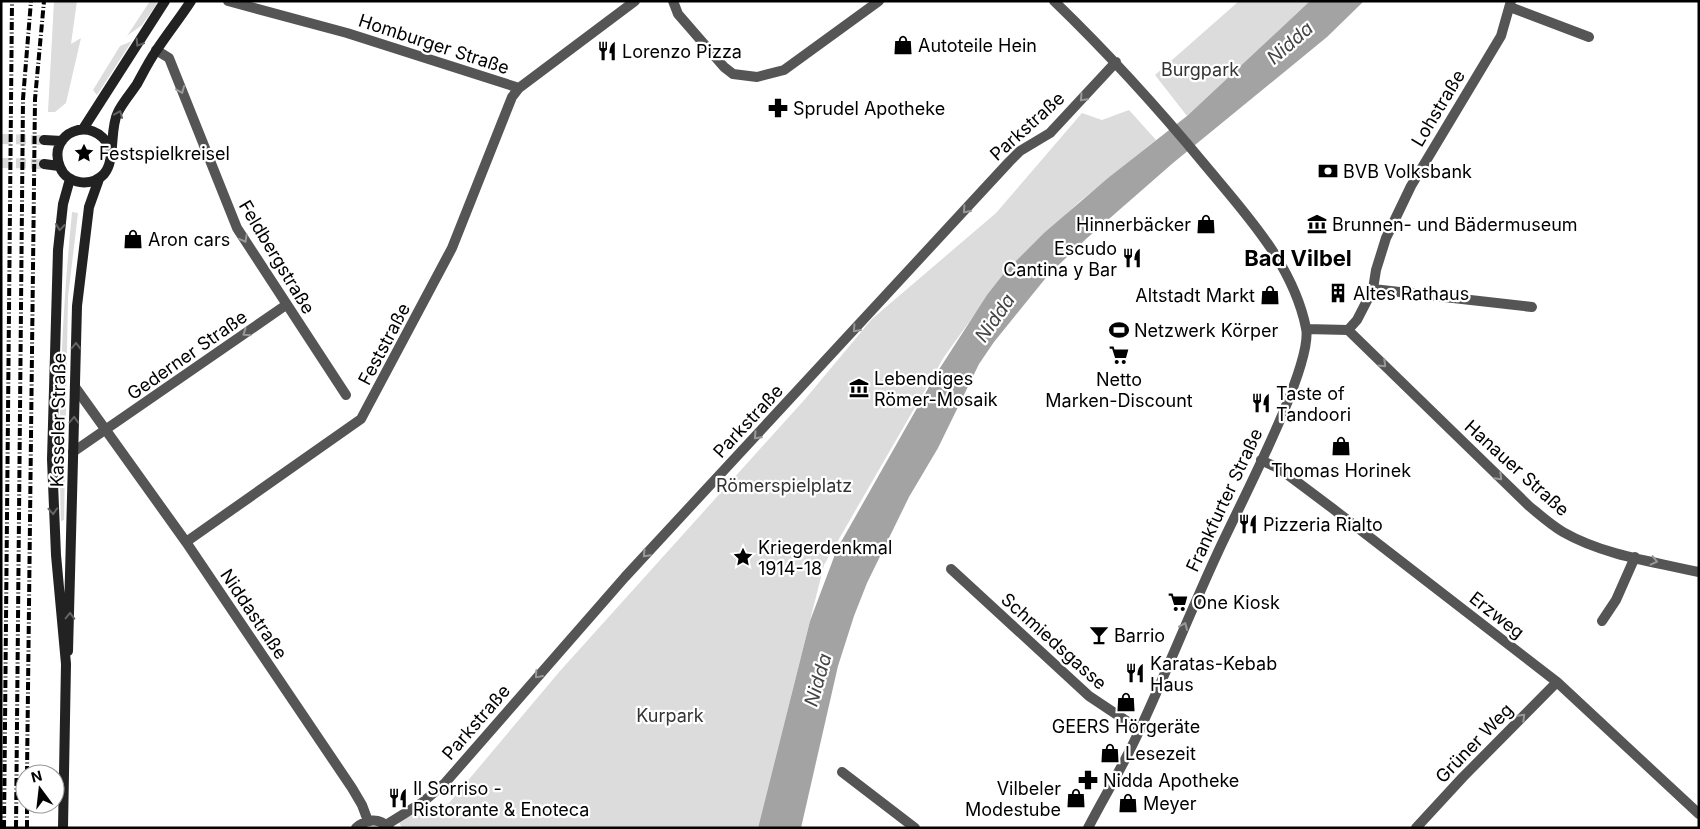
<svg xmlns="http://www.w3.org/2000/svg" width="1700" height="829" font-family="Inter,sans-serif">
<rect width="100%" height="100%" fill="#fff"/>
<path fill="#dcdcdc" d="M54,1H77L71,44L81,38L66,103L55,112H48Z
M150,1H159L142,25L127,36Z
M1239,1H1310L1187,116L1155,75Z
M132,41L97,95L93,90L120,46Z
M1129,110L1156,140L1079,202L1005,272L944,357L824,565L758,828H402L398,820L449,803L560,671L806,398L872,319L996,213L1082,113L1102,120Z
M72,212L78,213L68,297L64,520L61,521C57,418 62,314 72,212Z"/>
<path fill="#a3a3a3" d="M1310,1H1364L1327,37L1173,163L1086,239L1049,274L994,342L979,364L938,448L909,497L867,583L854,616L838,666L801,828H758L810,621L837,549L938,371L987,295L1005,272L1044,233L1108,178L1187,116Z"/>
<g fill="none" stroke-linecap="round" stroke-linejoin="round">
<path stroke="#d9d9d9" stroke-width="10" stroke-dasharray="10 5" stroke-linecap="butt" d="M1,139L44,140
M1,163L44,164"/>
<path stroke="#555" stroke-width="10" d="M228,1L347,33L519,88L635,1
M673,1L678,14L724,67L733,74L757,77L784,70L879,1
M1054,1C1108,53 1157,107 1205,165C1245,213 1293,264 1306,328C1314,365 1237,510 1218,552C1191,610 1167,671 1140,729C1125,763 1105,795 1088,828
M1510,7L1589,37
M156,50L169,58L237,228L346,395
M1373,289L1532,307
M1306,329L1348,330
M1348,330L1529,506C1540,515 1551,525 1563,532C1603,555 1654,562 1699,572
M1348,330L1357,320L1373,289L1376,270L1386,238L1411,186L1501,36L1511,1
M75,387L186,542L352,788L362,805L368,821
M73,452L286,305
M1261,460L1280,469L1332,508L1557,682L1699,814
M186,542L361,419L452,248L512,97L519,88
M951,569L1089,696L1140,730
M1602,621L1616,600L1635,557
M842,772L915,828
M386,825L423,802L445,783L625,577L1009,162L1020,151L1050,133L1116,62
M356,828C366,819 379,817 389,828
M1416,828L1463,777L1557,682"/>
<path stroke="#222" stroke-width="10" d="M83,129L165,1
M44,140L62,141
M110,148C93,113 46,133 60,167C67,185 92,187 104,174C116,161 109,129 118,112C123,102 131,93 137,84C143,73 149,61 156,51C167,34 180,18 191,1
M44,164L59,166
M68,651L77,306L89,207L99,179
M63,828L66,664L56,555L52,459L58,250L63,204L70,179"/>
<path stroke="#000" stroke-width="4" stroke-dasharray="8 2.5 1 2.5" stroke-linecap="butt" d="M27,774L35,99L44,1
M4,828L12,1
M16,828L23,99L31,1
M27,828V804"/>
</g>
<defs><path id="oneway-chevron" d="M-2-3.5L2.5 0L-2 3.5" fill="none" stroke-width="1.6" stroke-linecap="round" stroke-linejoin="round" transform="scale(1.25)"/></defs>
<g stroke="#646464">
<use href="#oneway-chevron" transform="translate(139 43) rotate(123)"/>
<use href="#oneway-chevron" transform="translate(119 114) rotate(-67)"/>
<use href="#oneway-chevron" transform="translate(60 227) rotate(96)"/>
<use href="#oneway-chevron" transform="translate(76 346) rotate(-89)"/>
<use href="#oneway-chevron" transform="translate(74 420) rotate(-88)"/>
<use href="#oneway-chevron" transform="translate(53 511) rotate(87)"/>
<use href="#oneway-chevron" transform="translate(70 616) rotate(-89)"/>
</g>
<g stroke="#999">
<use href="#oneway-chevron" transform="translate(181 90) rotate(68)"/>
<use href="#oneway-chevron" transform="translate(1083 98) rotate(133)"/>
<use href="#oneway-chevron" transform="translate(966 210) rotate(132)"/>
<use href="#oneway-chevron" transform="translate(244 239) rotate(61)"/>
<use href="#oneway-chevron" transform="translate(856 329) rotate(132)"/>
<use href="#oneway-chevron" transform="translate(246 333) rotate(145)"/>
<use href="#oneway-chevron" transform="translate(1383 364) rotate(44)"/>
<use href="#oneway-chevron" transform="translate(757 436) rotate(133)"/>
<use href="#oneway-chevron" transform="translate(1499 477) rotate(45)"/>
<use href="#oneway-chevron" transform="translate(646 554) rotate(133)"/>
<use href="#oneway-chevron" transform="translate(1654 561) rotate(13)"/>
<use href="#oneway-chevron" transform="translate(1184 626) rotate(-67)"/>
<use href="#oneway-chevron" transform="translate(538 675) rotate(131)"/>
<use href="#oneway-chevron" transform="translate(1522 717) rotate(-45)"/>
</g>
<defs>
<symbol id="shop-bare" viewBox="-9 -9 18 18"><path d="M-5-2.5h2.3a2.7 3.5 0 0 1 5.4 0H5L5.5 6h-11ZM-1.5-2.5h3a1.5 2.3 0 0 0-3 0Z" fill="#000" stroke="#fff" stroke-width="2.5" paint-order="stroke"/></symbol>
<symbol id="restaurant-bare" viewBox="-9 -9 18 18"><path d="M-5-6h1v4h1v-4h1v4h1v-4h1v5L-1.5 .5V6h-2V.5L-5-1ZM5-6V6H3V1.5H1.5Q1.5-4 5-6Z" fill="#000" stroke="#fff" stroke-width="2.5" paint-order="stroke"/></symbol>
<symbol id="pharmacy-bare" viewBox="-9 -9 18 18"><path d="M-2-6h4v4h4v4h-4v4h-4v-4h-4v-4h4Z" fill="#000" stroke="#fff" stroke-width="2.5" paint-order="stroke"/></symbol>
<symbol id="sight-bare" viewBox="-9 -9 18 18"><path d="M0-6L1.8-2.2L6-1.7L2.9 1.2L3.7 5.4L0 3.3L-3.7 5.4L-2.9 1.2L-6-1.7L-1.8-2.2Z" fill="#000" stroke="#fff" stroke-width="2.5" paint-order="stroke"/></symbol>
<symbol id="bank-bare" viewBox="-9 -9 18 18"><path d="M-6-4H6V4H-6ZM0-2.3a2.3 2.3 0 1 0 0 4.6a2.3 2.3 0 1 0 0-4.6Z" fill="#000" stroke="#fff" stroke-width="2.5" paint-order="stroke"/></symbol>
<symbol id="museum-bare" viewBox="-9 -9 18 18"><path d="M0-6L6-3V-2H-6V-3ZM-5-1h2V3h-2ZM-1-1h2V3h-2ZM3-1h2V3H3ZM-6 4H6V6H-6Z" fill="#000" stroke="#fff" stroke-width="2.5" paint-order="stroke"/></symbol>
<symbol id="building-bare" viewBox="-9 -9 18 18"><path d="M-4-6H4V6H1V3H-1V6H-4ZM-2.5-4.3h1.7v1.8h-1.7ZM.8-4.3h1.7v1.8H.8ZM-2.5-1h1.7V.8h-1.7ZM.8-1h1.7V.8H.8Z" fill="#000" stroke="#fff" stroke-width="2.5" paint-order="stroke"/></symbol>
<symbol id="stadium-bare" viewBox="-9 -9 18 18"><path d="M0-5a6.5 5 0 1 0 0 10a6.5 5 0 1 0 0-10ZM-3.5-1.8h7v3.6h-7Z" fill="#000" stroke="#fff" stroke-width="2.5" paint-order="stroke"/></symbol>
<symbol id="supermarket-bare" viewBox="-9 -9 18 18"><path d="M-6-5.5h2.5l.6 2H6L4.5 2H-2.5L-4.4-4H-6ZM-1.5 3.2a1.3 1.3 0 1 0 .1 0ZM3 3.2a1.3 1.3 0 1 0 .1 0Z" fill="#000" stroke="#fff" stroke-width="2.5" paint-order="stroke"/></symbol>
<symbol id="bar-bare" viewBox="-9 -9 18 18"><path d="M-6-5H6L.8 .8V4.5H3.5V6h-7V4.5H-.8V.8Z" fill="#000" stroke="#fff" stroke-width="2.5" paint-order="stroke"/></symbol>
</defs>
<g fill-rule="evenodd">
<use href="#shop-bare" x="889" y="31" width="28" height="28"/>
<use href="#restaurant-bare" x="593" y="37" width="28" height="28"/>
<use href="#pharmacy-bare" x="764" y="94" width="28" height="28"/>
<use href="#sight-bare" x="70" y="139" width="28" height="28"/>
<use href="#bank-bare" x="1314" y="157" width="28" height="28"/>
<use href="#shop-bare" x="1192" y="210" width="28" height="28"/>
<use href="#museum-bare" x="1303" y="210" width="28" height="28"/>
<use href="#shop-bare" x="119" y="225" width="28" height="28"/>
<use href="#restaurant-bare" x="1118" y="244" width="28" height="28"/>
<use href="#building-bare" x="1324" y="279" width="28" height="28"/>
<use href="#shop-bare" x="1256" y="281" width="28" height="28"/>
<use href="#stadium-bare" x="1105" y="316" width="28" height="28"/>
<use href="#supermarket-bare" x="1105" y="341" width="28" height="28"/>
<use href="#museum-bare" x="845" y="374" width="28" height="28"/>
<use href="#restaurant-bare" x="1247" y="389" width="28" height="28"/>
<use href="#shop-bare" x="1327" y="432" width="28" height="28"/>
<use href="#restaurant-bare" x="1234" y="510" width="28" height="28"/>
<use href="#sight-bare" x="729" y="543" width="28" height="28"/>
<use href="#supermarket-bare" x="1164" y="588" width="28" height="28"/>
<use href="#bar-bare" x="1085" y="621" width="28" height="28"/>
<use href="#restaurant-bare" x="1121" y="659" width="28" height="28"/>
<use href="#shop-bare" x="1112" y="688" width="28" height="28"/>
<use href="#shop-bare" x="1096" y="739" width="28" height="28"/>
<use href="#pharmacy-bare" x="1074" y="766" width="28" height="28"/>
<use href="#restaurant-bare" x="384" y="784" width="28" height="28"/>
<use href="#shop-bare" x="1062" y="784" width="28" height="28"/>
<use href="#shop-bare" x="1114" y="789" width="28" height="28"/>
</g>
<g text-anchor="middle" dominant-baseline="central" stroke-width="4.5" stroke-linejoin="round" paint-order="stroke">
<g font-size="18" fill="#000" stroke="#fff">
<text transform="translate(434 44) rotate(18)">Homburger Straße</text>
<text transform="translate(1438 108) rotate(-59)">Lohstraße</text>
<text transform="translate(1027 126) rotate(-42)">Parkstraße</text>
<text transform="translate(277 257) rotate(59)">Feldbergstraße</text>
<text transform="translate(384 344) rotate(-62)">Feststraße</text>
<text transform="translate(187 355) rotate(-35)">Gederner Straße</text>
<text transform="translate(58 420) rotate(-89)">Kasseler Straße</text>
<text transform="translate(748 421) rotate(-47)">Parkstraße</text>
<text transform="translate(1517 468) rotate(42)">Hanauer Straße</text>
<text transform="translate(1224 500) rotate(-65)">Frankfurter Straße</text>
<text transform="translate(254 614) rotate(56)">Niddastraße</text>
<text transform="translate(1497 615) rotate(38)">Erzweg</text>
<text transform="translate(1054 641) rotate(42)">Schmiedsgasse</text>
<text transform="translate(476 722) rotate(-49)">Parkstraße</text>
<text transform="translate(1474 743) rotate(-46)">Grüner Weg</text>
</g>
<g font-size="18" fill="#000" stroke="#fff" text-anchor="start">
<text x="918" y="45">Autoteile Hein</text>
<text x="622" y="51">Lorenzo Pizza</text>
<text x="793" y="108">Sprudel Apotheke</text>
<text x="99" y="153">Festspielkreisel</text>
<text x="1343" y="171">BVB Volksbank</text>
<text x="1191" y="224" text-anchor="end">Hinnerbäcker</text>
<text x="1332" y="224">Brunnen- und Bädermuseum</text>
<text x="148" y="239">Aron cars</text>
<text x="1117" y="248" text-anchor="end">Escudo<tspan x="1117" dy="21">Cantina y Bar</tspan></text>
<text x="1353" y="293">Altes Rathaus</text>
<text x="1255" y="295" text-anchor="end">Altstadt Markt</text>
<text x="1134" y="330">Netzwerk Körper</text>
<text x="874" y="378">Lebendiges<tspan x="874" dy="21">Römer-Mosaik</tspan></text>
<text x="1119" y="379" text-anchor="middle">Netto<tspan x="1119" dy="21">Marken-Discount</tspan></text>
<text x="1276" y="393">Taste of<tspan x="1276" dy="21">Tandoori</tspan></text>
<text x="1341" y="470" text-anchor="middle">Thomas Horinek</text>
<text x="1263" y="524">Pizzeria Rialto</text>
<text x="758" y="547">Kriegerdenkmal<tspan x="758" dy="21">1914-18</tspan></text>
<text x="1193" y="602">One Kiosk</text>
<text x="1114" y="635">Barrio</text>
<text x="1150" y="663">Karatas-Kebab<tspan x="1150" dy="21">Haus</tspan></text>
<text x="1126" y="726" text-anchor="middle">GEERS Hörgeräte</text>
<text x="1125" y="753">Lesezeit</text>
<text x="1103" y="780">Nidda Apotheke</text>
<text x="413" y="788">Il Sorriso -<tspan x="413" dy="21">Ristorante &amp; Enoteca</tspan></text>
<text x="1061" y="788" text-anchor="end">Vilbeler<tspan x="1061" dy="21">Modestube</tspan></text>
<text x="1143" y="803">Meyer</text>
</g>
<g font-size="18" fill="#333" stroke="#fff">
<text x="1200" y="69">Burgpark</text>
<text x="784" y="485">Römerspielplatz</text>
<text x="670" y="715">Kurpark</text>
</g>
<g font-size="19" font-style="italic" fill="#444" stroke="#fff">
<text transform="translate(1290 43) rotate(-41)">Nidda</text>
<text transform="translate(995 318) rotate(-55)">Nidda</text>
<text transform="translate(818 680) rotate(-74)">Nidda</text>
</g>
<g font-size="22" font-weight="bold" fill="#000" stroke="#fff">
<text x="1298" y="258">Bad Vilbel</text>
</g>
</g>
<rect width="1700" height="829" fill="none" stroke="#000000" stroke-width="5"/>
<g transform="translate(40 789) rotate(345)"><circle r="24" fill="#ffffff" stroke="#999999"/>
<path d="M0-4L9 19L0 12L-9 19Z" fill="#000000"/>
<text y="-8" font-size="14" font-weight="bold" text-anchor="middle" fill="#000000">N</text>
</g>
</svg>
